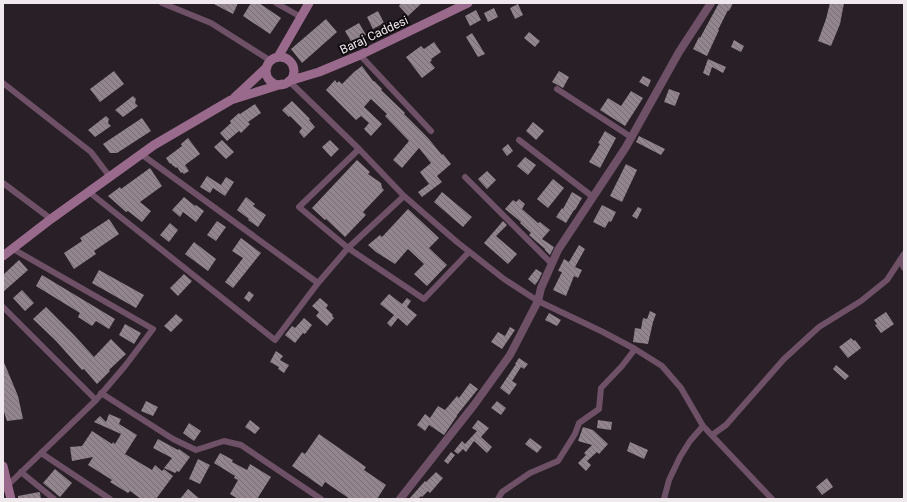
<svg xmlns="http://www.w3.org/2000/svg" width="907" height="502" font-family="Roboto,sans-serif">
<defs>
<pattern id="building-back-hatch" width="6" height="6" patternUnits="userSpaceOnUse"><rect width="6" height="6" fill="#92858e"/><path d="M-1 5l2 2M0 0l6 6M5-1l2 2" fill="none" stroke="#786f75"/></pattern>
</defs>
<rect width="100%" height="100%" fill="#291f27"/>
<path fill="url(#building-back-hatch)" d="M212,3H238L233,14Z
M251,3H259L281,18L270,34L243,16Z
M401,3H422L408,16L399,6Z
M719,3H733L729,11L728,10L718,30H719L707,56L693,49L699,37L700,38Z
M830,3H844L840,24L831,46L818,41L826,19Z
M518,4L523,15L515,19L510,8Z
M494,8L498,17L488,22L484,13Z
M476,10L481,20L470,26L465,16Z
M378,11L384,23L373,29L367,17Z
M326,19L337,32L302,63L291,49Z
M359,23L366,35L352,43L345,31Z
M529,32L540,41L535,47L524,38Z
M472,33L485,54L478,57L466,37Z
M734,40L744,46L741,52L731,47Z
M434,42L441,52L431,59L432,60L430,62L435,68L422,78L406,57L421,46L424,49Z
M708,59L726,67L723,73L712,67L709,76L703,73Z
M362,66L373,81H374L382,89L381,90L405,113L404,114L428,138L442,155L443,154L451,164L437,176L442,182L422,197L418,192L429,184L420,172L431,163L419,148L402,168L393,160L409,141L385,116L387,114L371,99L364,107L382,124L371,136L364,129L369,123L361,116L356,120L326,90L335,80L337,83L339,81L342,84L354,72Z
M114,71L124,84L100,102L90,89Z
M559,71L569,77L563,88L552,82Z
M643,76L651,80L648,87L639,82Z
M669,89L680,93L675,106L664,102Z
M631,91L643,98L625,126L600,110L608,98L621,106Z
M133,96L136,99L135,103L138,106L123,117L115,110Z
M292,101L310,119L309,120L315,127L304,138L299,132L302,128L290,116L289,117L282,110Z
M255,104L261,113L248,122L250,124L241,133L239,131L227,141L220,133L231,123L230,121L239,113L240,114Z
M106,116L109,119L108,123L111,126L95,137L88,130Z
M142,118L151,131L117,153H110L103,144Z
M533,122L544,131L536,140L526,131Z
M605,131L616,138L600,168L589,162L600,144L598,143Z
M639,136L665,149L661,155L636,142Z
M188,138L200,154L185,165L189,171L184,174L182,172L181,173L177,167L176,168L174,166H173L171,163L170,164L166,158L182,146L181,144Z
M222,140L234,152L226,159L214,147Z
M330,140L339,149L331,157L322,147Z
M508,144L513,151L507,156L502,149Z
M525,157L536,165L528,175L517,166Z
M357,160L370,172L368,174L381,183L382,188L384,190L363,212L366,215L345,237L326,219L325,220L312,208Z
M626,164L637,170L622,202L610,196Z
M150,168L162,186L140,202L151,211L142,222L128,211L126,212L108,196L120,187L121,189Z
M487,171L496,180L487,189L478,179Z
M207,176L221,185L226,177L234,182L225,196L213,188L210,193L200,187Z
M553,179L564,188L548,208L537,199Z
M442,192L472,217L463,227L434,202Z
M572,192L582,198L575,210H574L566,223L556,217L562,208L563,209Z
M184,197L195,206L196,205L204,211L196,222L183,212L180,217L172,210Z
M246,197L255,204L253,206L266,215L258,227L248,220L249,219L237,210Z
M519,199L525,204L522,209L538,223L540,222L550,230L542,239L554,247L550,255L545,250V249L529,235L531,233L520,223L521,222L505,209L513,200L516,202Z
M602,205L616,212L611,222L609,221L605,228L593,222Z
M638,207L642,209L637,219L632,216Z
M408,209L439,238L429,248L447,265L427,286L414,274L424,264L408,249L395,264L376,252L368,245L380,235L382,237Z
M109,219L119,234L94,251L96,254L74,269L64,253L82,241L80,238Z
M217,221L226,227L216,241L207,235Z
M503,221L507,225L496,236L517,254L508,264L484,243Z
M170,223L178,230L169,242L160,235Z
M241,238L261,253L233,288L225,282L243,258L232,251Z
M194,242L216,259L208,271L185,254Z
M579,245L585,249L575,267L582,270L578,278L574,276L566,296L553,290L562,272L558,271L564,259L569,262Z
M19,260L28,270L3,292V275Z
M536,269L542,273L538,281L535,285L528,279Z
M99,270L144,295L136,308L92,283Z
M184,274L192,281L178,296L170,288Z
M42,275L115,319L109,329L96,321L92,326L78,317L80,313L36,286Z
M22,290L34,303L25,311L13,298Z
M249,291L254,295L249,302L244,298Z
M389,294L402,304L407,298L411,301L407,307L417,315L407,326L398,318L391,327L387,323L394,315L380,304Z
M320,298L328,305L326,308L333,315L332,316L334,318L327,326L316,316L319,312L312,306Z
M46,307L74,335L94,357L111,339L126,354L109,370L110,371L97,384L84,369L82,370L56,341L33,319Z
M650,311L656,314L653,322L648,344L633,342L635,328L641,329L643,318L647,319Z
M886,312L894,324L881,333L875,325L877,324L874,320Z
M549,313L561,320L557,326L545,320Z
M176,314L183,320L171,332L164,326Z
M304,318L312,325L305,334L303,333L295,343L285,335L292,326L295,328Z
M125,324L141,333L134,344L119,335Z
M510,327L515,330L502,349L491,342L498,332L505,336Z
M851,338L854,341L855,340L861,348L848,358L839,347Z
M276,351L283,356L280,360L289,365L284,373L278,369L279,367L270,362Z
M519,358L528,364L524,369L521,367L512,381L517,384L509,395L500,388L516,364H515Z
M3,360L18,396L23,419L7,421L3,409Z
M836,365L849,376L845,380L833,369Z
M470,383L478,389L457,415V416L444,435L429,425L425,431L417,425L425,414L430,418L438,406L445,410L457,396L459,398Z
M146,401L158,407L153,416L141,411Z
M497,401L506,408L501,415L491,408Z
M109,414L121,419L119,424L137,435L125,454L152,470L155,465L162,471L164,469L173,476L156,499H141L130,491L128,493L110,482L112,480L88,465L93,457L72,461L70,447L82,446L92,431L112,444L113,442L115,444L121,434L94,422L100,416L106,422Z
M250,420L260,428L255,434L245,427Z
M478,420L489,428L481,437L492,447L487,453L474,441L466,452L463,449L458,454L454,451L462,441L465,444L477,431L472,428Z
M598,420L612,422L611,430L597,428Z
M189,423L201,431L194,441L183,433Z
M583,427L593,430L608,444L599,454L597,452L587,461L591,465L586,471L578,463L586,455L584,453L592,445L578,441Z
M319,434L366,467L364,470L386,485L377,499H350L325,482L322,487L292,466L302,452L305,454Z
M530,438L542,447L537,453L525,444Z
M158,439L178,450L179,449L190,457L179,472L177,471L175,473L164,468L172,458L153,448Z
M630,442L648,450L644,459L627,451Z
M451,452L455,455L448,464L444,461Z
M220,453L233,460L232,462L247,470L250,464L271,477L257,499H238L230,494L238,480L234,478L235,476L214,463Z
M198,459L210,465L200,484L189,479Z
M55,469L72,483L60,497L43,483Z
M436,472L443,478L430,493L428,491L422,497L421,496L418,499H409L425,481L426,482Z
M827,478L833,487L822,495L816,487Z
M188,489L200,499H180Z
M39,492L40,493L41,499H18V496Z"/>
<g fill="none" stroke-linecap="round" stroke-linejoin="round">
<path stroke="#6f5167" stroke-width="6" d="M162,3L211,23L271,61
M276,3L301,17
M360,55L431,131
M289,81L359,149L404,196L457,242L504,279L538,301L603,332L635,349L662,366L681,388L703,426L690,441L680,457L669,480L664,499
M3,83L91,152L110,177
M557,89L631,137
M519,140L593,197
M359,149L299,207L348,248L424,299L469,252
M141,154L318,283
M465,177L552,264
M3,183L51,219
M89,192L275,340L318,283L348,248L404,196
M900,260L904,268
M3,307L96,400
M101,393L173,439L196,450L224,441L241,445L321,499
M703,426L772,499
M712,435L726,425L784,359L819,327L861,301L887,280L904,254
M41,453L110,499
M21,472L54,499
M3,490L8,485L96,400L125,366L153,329L13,249
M498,499L502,492L530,473L558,461L575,434L579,423L599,409L601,388L622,366L635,349"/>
<path stroke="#6f5167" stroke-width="8" d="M400,499L474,405L510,355L538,301L541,288L558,250L626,147L679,52L711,3"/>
<path stroke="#9a6a8d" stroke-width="9" d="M278,57L309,3
M266 71a14 14 0 1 1 28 0a14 14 0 1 1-28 0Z
M289,81L319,72L360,55L468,3
M234,98L267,67
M3,256L51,219L154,145L231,100L282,84
M3,466L11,499"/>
</g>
<g text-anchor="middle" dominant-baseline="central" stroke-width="4" stroke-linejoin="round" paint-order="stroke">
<g font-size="12" fill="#efe8ed" stroke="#0f0b0e">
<text transform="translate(374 35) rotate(-25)">Baraj Caddesi</text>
</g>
</g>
<rect width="907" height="502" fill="none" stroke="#efe8ed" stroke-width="8"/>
</svg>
